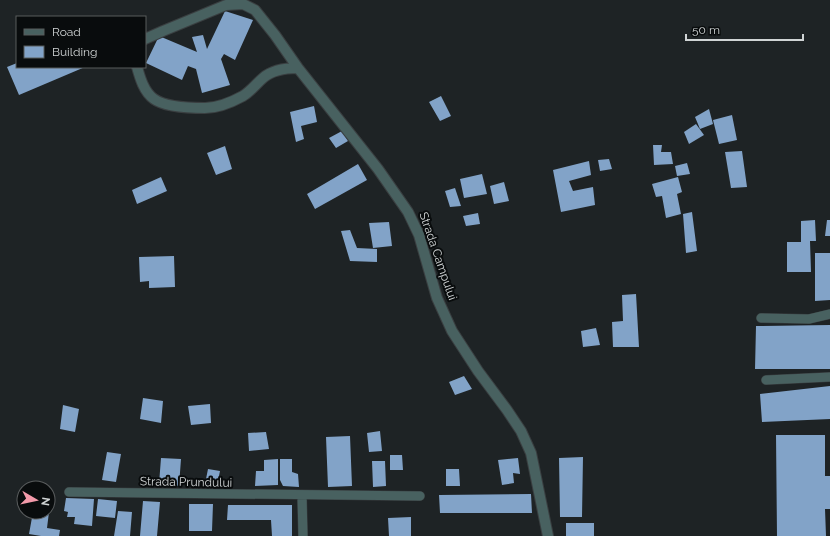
<svg xmlns="http://www.w3.org/2000/svg" width="830" height="536" font-family="Raleway,sans-serif">
<rect width="100%" height="100%" fill="#1e2325"/>
<path fill="#82a3c8" d="M225,11L253,20L235,60L224,54L221,59L230,85L202,93L196,69L188,66L182,80L146,63L159,36L197,52L192,37L203,35L207,49Z
M17,63V67H85L19,95L7,67Z
M441,96L451,116L440,121L429,102Z
M314,106L317,122L301,126L304,139L296,142L290,112Z
M709,109L713,124L700,129L695,117Z
M732,115L737,140L719,144L713,120Z
M696,124L704,135L689,144L684,132Z
M342,131L348,141L336,148L329,138Z
M653,145H662L661,152H671L673,164L654,165Z
M225,146L232,169L216,175L207,153Z
M742,151L747,187L731,188L725,152Z
M609,159L612,169L600,171L598,160Z
M589,161L591,175L569,181L573,191L593,187L595,205L561,212L553,170Z
M687,163L690,174L677,176L675,166Z
M358,164L367,180L315,209L307,194Z
M482,174L487,194L464,198L460,179Z
M161,177L167,191L137,204L132,190Z
M678,177L682,192L677,194L681,214L666,218L662,196L656,197L652,184Z
M504,182L509,201L494,204L490,186Z
M455,188L461,206L450,207L445,191Z
M692,212L697,251L686,253L683,214Z
M478,213L480,224L466,226L463,216Z
M815,220L816,241H810L811,272H787V242H801V221Z
M827,220H830V236H825Z
M389,222L392,246L373,248L369,223Z
M350,230L357,248L377,249V262L350,261L341,231Z
M815,253H830V300L815,301Z
M174,256L175,287L149,288V281L140,282L139,257Z
M636,294L639,347H613L612,322L623,321L622,295Z
M830,325V369H755L756,326Z
M596,328L600,345L583,347L581,331Z
M464,376L472,389L455,395L449,382Z
M830,386V419L762,422L760,394Z
M143,398L163,401L161,423L140,419Z
M210,404L211,423L191,425L188,406Z
M63,405L79,409L75,432L60,429Z
M380,431L382,451L369,452L367,433Z
M266,432L269,449L249,451L248,433Z
M776,435H825V476H830V509H825L826,536H777Z
M350,436L352,486L328,487L326,437Z
M107,452L121,454L116,482L102,480Z
M390,455H402L403,470H390Z
M583,457L582,517H560L559,458Z
M161,458L181,459L179,486L159,484Z
M518,458L520,474L513,473L514,483L502,485L498,460Z
M278,459V485L255,486L256,471H264V460Z
M280,459H292V472L298,474L299,487L283,486L280,480Z
M372,461H385L386,486L373,487Z
M208,469L220,471L217,486L205,484Z
M446,469H459L460,486H446Z
M531,494L532,513H440L439,495Z
M66,498L94,499L92,526L74,524L75,517H67L68,512L64,511Z
M98,499L117,501L115,518L96,516Z
M143,501L160,502L157,536H140Z
M189,504H213L212,531H189Z
M228,505H292V536H272L271,520H227Z
M118,511L132,512L130,536H114Z
M33,512H49L47,528L60,530L59,536H41L29,534Z
M411,517V536H389L388,518Z
M566,523H594V536H566Z"/>
<g fill="none" stroke-linecap="round" stroke-linejoin="round">
<defs>
<path id="lane" d="M761,318L809,319L830,314
M766,380L830,377
M69,492L420,496
M302,496L303,536"/>
<path id="street" d="M145,39L163,31L226,5L243,4L255,10L275,35L298,68L378,169L408,212L419,235L437,298L452,331L478,371L507,410L521,431L531,453L548,536
M137,67C140,78 144,92 154,99C165,107 192,108 205,108C217,108 232,102 243,96C251,91 256,84 263,78C272,70 286,68 298,68"/>
</defs>
<use href="#lane" stroke="#3a3f41" stroke-width="10"/>
<use href="#street" stroke="#3a3f41" stroke-width="12"/>
<use href="#lane" stroke="#486160" stroke-width="9"/>
<use href="#street" stroke="#486160" stroke-width="10"/>
</g>
<g text-anchor="middle" dominant-baseline="central" stroke-width="4" stroke-linejoin="round" paint-order="stroke">
<g font-size="12" fill="#d0d4d5" stroke="#090c0d">
<text transform="translate(438 256) rotate(71)">Strada Campului</text>
<text transform="translate(186 482) rotate(1)">Strada Prundului</text>
</g>
</g>
<rect x="16" y="16" width="130" height="52" fill="#090c0d" stroke="#595c5d"/>
<rect x="24" y="29" width="20" height="6" fill="#486160" stroke="#595c5d"/>
<text x="52" y="36" font-size="12" fill="#d0d4d5">Road</text>
<rect x="24" y="46" width="20" height="12" fill="#82a3c8" stroke="#595c5d"/>
<text x="52" y="56" font-size="12" fill="#d0d4d5">Building</text>
<g transform="translate(36 500) rotate(99)"><circle r="19" fill="#090c0d" stroke="#595c5d"/>
<path d="M0-3L7 15L0 10L-7 15Z" fill="#f39aaa"/>
<text y="-6" font-size="11" font-weight="bold" text-anchor="middle" fill="#d0d4d5">N</text>
</g>
<path d="M686 34v6h117v-6" fill="none" stroke="#d0d4d5" stroke-width="2"/>
<text x="692" y="34" font-size="12" fill="#d0d4d5" stroke="#090c0d" stroke-width="3" paint-order="stroke">50 m</text>
</svg>
